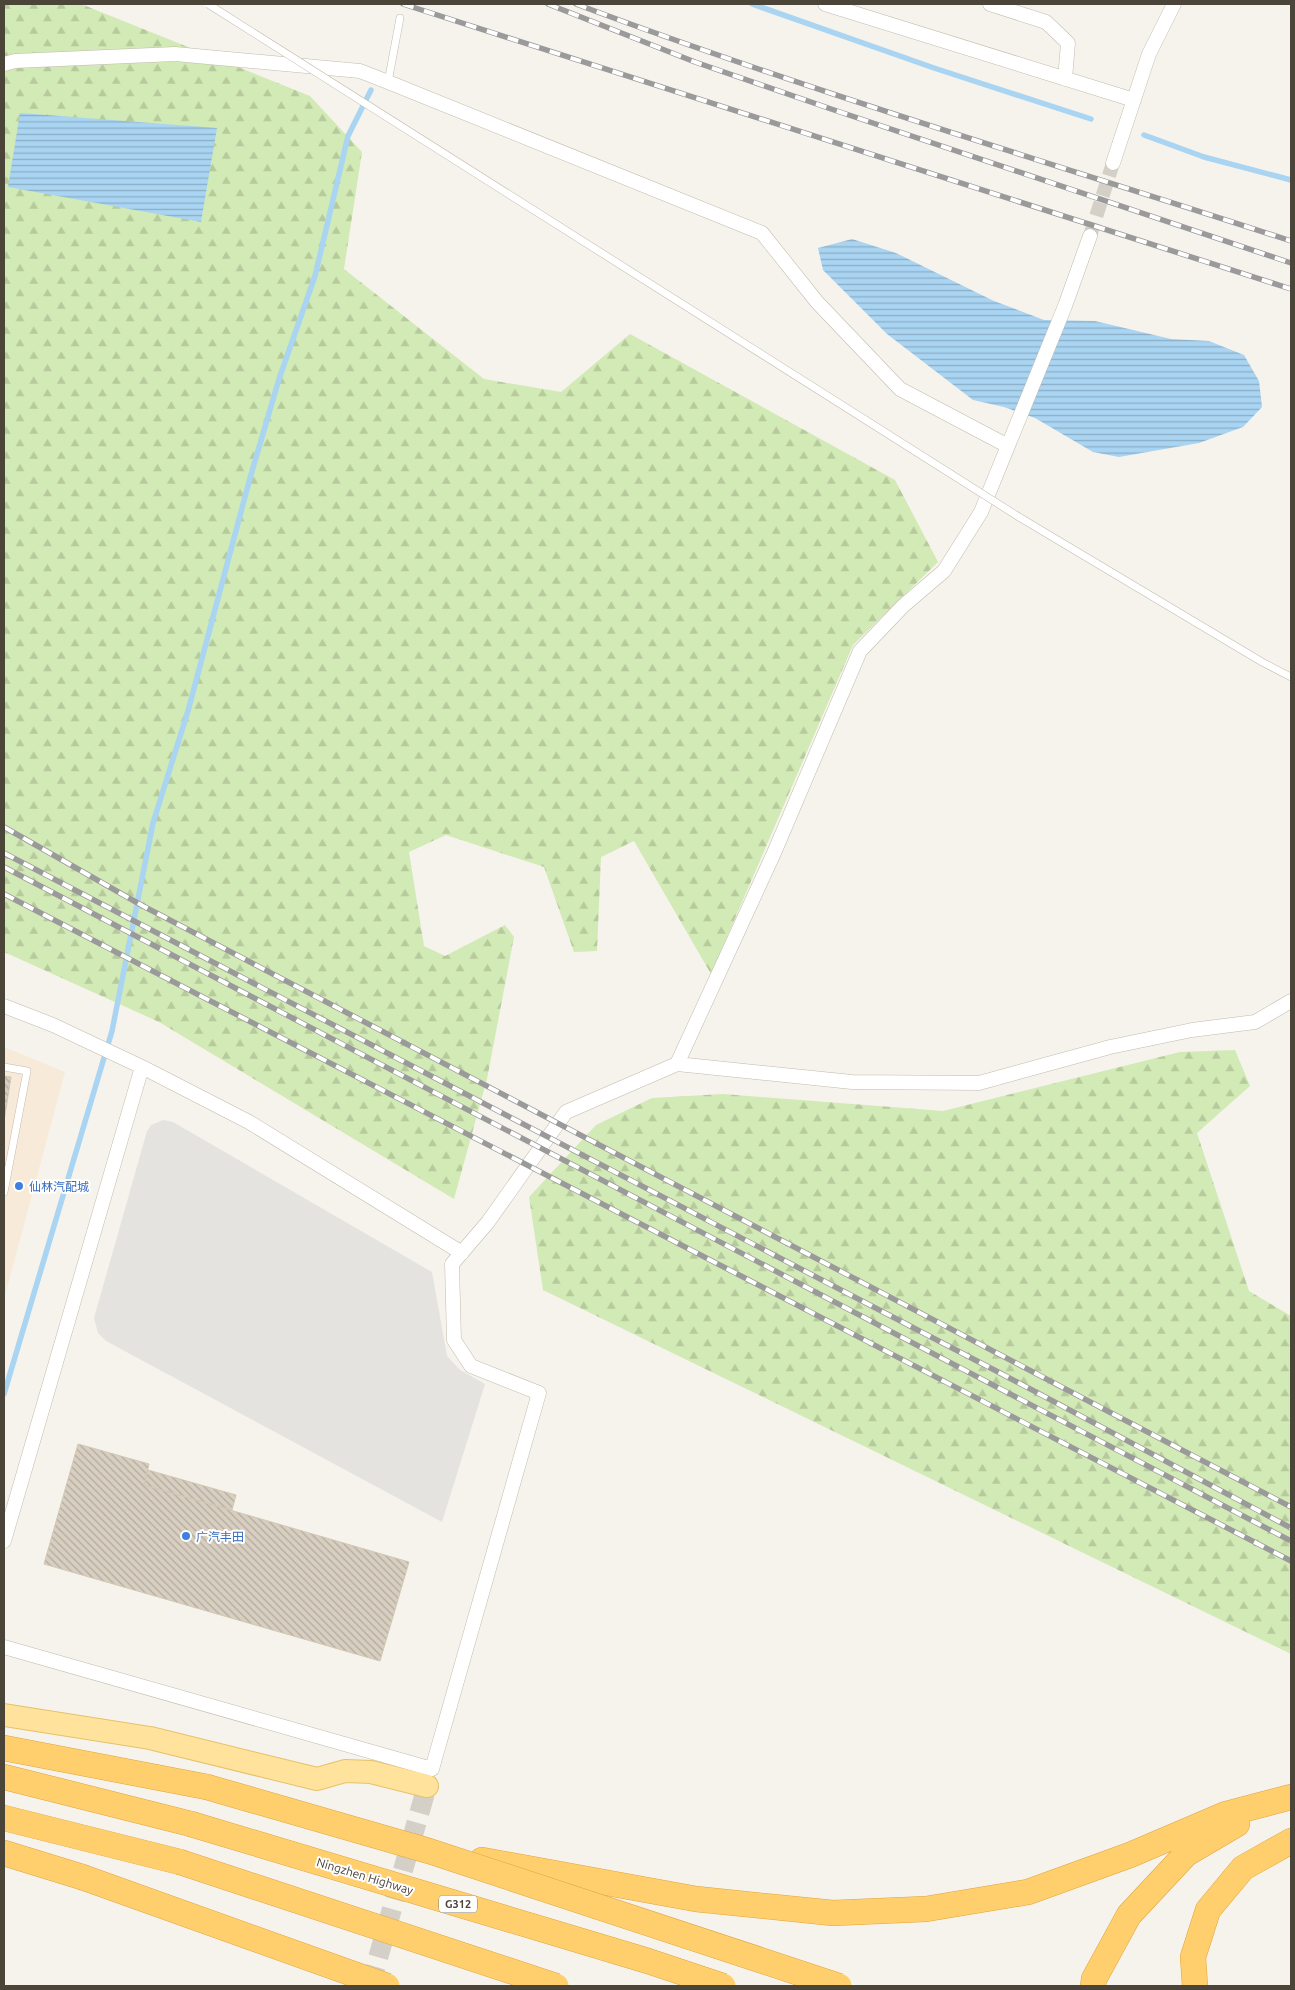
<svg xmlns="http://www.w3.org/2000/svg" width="1295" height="1990" font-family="Ubuntu,'Noto Sans SC',sans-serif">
<defs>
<pattern id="forest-firs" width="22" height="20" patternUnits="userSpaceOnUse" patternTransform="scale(1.25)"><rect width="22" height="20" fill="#d2eab5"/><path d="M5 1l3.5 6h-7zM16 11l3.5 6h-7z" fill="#b6ca9c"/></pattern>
<pattern id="water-rules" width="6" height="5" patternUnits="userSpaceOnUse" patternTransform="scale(1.25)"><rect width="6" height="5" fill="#a9d4f2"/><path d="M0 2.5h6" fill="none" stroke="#8caec5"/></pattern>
<pattern id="building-back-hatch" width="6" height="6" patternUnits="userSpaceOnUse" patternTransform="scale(1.25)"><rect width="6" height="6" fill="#d8cfc1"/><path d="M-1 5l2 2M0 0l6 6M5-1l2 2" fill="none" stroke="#b1aa9e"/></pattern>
</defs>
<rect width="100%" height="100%" fill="#f6f3ec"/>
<path fill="#f7ead8" d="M4,1047L65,1072L4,1299Z"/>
<path fill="url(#forest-firs)" d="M4,4H81L310,96L362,152L344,269L484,379L561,392L630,334L895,480L938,562L853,645L711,974L634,841L601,857L597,951L574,952L544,867L446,835L409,852L424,946L445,956L505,925L514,937L487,1079L454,1199L159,1022L4,952Z
M1235,1050L1250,1086L1197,1133L1249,1291L1291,1316V1654L543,1290L529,1197L596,1125L652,1098L723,1094L943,1111L1180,1052Z"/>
<path fill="#e5e3e0" d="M163,1120L173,1122L432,1272L447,1356L460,1370L485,1384L442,1522L106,1341L98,1333L94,1318L147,1131L151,1125Z"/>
<path fill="url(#water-rules)" d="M20,113L217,128L201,222L8,187Z
M852,239L896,253L994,301L1044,320L1095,321L1171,339L1209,341L1244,355L1259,381L1262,407L1243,427L1199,443L1119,457L1093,452L1035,418L1004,407L973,400L887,334L823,270L818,248Z"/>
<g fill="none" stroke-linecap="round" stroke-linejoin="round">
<path stroke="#a9d4f2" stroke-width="5.5" d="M752,4L934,68L1091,119
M1144,135L1204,157L1291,180
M4,1394L112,1031L153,823L188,711L250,478L279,379L315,276L348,136L371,90"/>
</g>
<path fill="url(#building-back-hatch)" stroke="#d3c7b4" d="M4,1076L11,1077L4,1121Z
M78,1444L149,1464L144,1485L409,1562L380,1661L44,1564Z
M148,1470L236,1495L232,1510L144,1485Z"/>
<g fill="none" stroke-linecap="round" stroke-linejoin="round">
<path stroke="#d4d0c8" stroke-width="14" stroke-dasharray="14 7" stroke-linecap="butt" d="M1090,236L1113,163"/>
<path stroke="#d4d0c8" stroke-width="20" stroke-dasharray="20 10" stroke-linecap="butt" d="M370,1986L427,1786"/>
<defs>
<path id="lane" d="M388,82L400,18
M1019,517L1262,662L1291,677
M4,1067L27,1071L4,1192"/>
<path id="street" d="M825,4L1134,100
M990,4L1046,22L1068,43L1065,79
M4,64L15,61L175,54L360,71L388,82L762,233L817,302L900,389L1008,446
M1113,163L1149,54L1174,4
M4,1006L53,1025L142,1067L249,1122L462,1253
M677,1064L774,853L860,651L903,606L944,571L981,512L1065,306L1090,236
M4,1541L142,1067
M4,1647L432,1769L539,1393L471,1366L454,1340L452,1264L488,1222L566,1112L677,1064L852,1082L979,1083L1110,1047L1192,1030L1255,1022L1291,1001"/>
<path id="primary" d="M4,1715L150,1738L317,1779L345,1771L371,1772L427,1786"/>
<path id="highway" d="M4,1748L207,1787
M4,1777L191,1824
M4,1818L180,1862
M4,1853L82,1877
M482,1860L696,1899L833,1913L926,1909L1028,1892L1130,1855L1226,1814L1291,1797
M1093,1986L1094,1979L1129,1915L1186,1854L1237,1824
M1195,1986L1193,1957L1208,1910L1243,1868L1291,1841"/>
</defs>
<use href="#lane" stroke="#c2bbae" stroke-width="8"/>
<use href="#street" stroke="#c2bbae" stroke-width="15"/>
<use href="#primary" stroke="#e6c16a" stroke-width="24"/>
<use href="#highway" stroke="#e0a43c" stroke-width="26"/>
<use href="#lane" stroke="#fff" stroke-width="7"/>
<use href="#street" stroke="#fff" stroke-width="14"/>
<use href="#primary" stroke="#ffe39c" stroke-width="22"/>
<use href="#highway" stroke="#ffcf6e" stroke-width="25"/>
<defs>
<path id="rail" d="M403,4L1291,289
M548,4L695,62L837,111L1291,263
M576,4C811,92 1052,163 1291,241
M4,827L143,906L1291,1507
M4,853L1002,1374L1291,1528
M4,867L1291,1541
M4,894L1291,1561"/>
</defs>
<use href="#rail" stroke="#9a9a9a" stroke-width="5.5"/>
<use href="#rail" stroke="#fff" stroke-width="4" stroke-dasharray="11" stroke-linecap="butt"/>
<defs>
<path id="lane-bridge" d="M208,4L1019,517"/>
<path id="highway-bridge" d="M207,1787L429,1851L839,1986
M191,1824L648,1961L723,1986
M180,1862L556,1986
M82,1877L387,1986"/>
</defs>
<use href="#lane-bridge" stroke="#c2bbae" stroke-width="8" stroke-linecap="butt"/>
<use href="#highway-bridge" stroke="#e0a43c" stroke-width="26" stroke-linecap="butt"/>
<use href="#lane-bridge" stroke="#fff" stroke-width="7"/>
<use href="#highway-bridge" stroke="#ffcf6e" stroke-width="25"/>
</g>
<g fill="#3f7fe0" stroke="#fff" stroke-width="2">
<circle cx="19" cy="1186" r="5"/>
<circle cx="186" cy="1536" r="5"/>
</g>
<g text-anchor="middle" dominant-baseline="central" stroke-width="4" stroke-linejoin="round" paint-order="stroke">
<rect fill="#fff" stroke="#817c74" stroke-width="1" x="439" y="1895.5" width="38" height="17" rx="4"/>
<g font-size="11" font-weight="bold" fill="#4b4439">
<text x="458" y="1904">G312</text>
</g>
<g font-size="12" fill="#366cbe" stroke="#fff" text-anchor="start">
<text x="29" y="1186">仙林汽配城</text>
<text x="196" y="1536">广汽丰田</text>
</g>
<g font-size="12" fill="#4b4439" stroke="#fff">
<text transform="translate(365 1876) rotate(17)">Ningzhen Highway</text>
</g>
</g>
<rect width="1295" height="1990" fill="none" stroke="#4b4439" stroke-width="10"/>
</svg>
